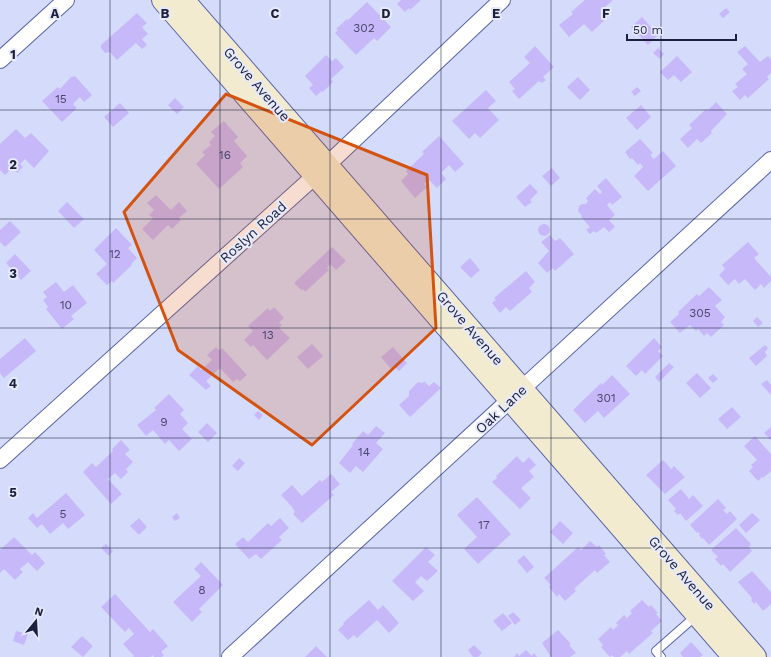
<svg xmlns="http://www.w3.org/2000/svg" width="771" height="657" font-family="'Work Sans',sans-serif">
<rect width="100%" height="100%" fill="#d5dcfb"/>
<path fill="#c7b8f9" d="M401,0H421L410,10L409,8L405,12L397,4Z
M585,0H613L603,9L609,16L592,32L584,24L569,37L559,25L573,14L571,12Z
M367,2L391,27L377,41L374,38L356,55L335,33L338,30L336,29L347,19L348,20Z
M726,8L730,12L723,18L719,14Z
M137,13L147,23L142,27L148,34L142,39L147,45L142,49L136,43L117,60L110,52L105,53L101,48V45Z
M642,17L658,35L648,45L631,27Z
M535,46L554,67L543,77L546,80L542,83L539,81L519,99L512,91L515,89L509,82L530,63L524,57Z
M745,46L760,62L768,56L771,59V73L767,77L769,79L748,98L745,95L740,100L732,91L738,87L735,84L747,74L742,69L748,64L737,52Z
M658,48L664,54L660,59L653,53Z
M326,55L332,61L336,58L344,67L331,79L333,82L323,92L322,91L316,96L309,88L313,85L305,76Z
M677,56L692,72L681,82L674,75L668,80L660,72Z
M75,76L92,95L84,102L80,97L73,104L77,108L62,122L42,101L58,87L60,89L71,77Z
M578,77L590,90L580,100L567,87Z
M637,87L641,91L635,96L631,92Z
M486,90L496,101L488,108L499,120L480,138L475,133L469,139L452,121Z
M175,98L184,107L177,114L168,105Z
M716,102L727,114L711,131L712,133L701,143L697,139L688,148L680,139L692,128L689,125L706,109L707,111Z
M120,103L129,113L113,127L104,117Z
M641,105L651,117L637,130L626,118Z
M224,121L238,137L234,141L247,156L240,163L243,167L219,189L196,164L205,155L202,152L211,145L209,142L215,136L211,132Z
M16,129L25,138L31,133L49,151L34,168L25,159L20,164L23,167L17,173L13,168L5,175L0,170V144Z
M439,136L464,164L455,172L449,165L441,173L446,179L437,188L429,180L424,184L427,187L415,198L401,181L408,174L406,171L424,154L422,152Z
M640,139L653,153L650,155L654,159L663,151L676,166L648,191L634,176L643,167L640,163L638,165L632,158L630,159L625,152Z
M552,168L560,178L551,186L542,176Z
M606,178L622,197L612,205L610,202L607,205L615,215L609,220L615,227L609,232L604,227L596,233L594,231L590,234L586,230L590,227L581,217L582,216L578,211L579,206L582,204H586L588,201L586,198L595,189L600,194L602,192L597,186Z
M530,184L538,192L530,200L532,202L525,207L516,197Z
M156,195L171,210L179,202L187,211L179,218L181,220L172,229L168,225L153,240L142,229L153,218L149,215L154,210L147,203Z
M67,202L84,219L74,228L58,211Z
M10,221L21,232L5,247L0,242V230Z
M538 230a6 6 0 1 1 12 0a6 6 0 1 1-12 0Z
M116,228L132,245L128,248L137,258L131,264L132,265L113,283L112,281L107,285L96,274L107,264L94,250Z
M550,235L555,241L560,238L574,254L555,271L553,268L547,273L538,263L549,251L541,242Z
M748,242L759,254L754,258L771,277V281L764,288L761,284L755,290L745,279L739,284L735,279L728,285L719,275L725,269L722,265Z
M332,247L346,261L336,270L330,264L327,268L329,270L305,292L303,289L301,290L294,283Z
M15,254L31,271L21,280L6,263Z
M470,258L480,270L471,278L460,267Z
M526,271L535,282L529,288L532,292L510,311L506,307L500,313L492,303L496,300L494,298Z
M56,282L64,292L73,285L87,303L71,316L74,319L62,329L46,309L48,307L43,300L47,297L43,292Z
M709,287L722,300L715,306L725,317L721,322L724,325L711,337L707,333L704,336L698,329L696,331L690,325L680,333L670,322L679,314L678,312L697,294L699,296Z
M274,307L284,318L279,322L282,325L279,328L290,338L267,360L253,345L251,347L244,340L253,331L248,326L268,308L270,311Z
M757,317L763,323L758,327L753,321Z
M25,338L36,351L4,378L0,373V359Z
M654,338L662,347L658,351L663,356L645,374L642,370L636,376L626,366Z
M312,344L323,356L308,369L297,357Z
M765,345L768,348L765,352L767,356L756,366L749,358Z
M216,347L220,351L222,348L247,375L240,381L237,379L233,382L220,368L206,381L211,386L206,390L189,375L198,366L201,370L212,360L207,355Z
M393,347L407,363L399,371L394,366L391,369L381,357Z
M669,363L674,367L659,382L655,377Z
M697,373L711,388L700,398L686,383Z
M713,374L718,379L713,383L708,378Z
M612,375L630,394L604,418L598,411L585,423L573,410L601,383L602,385Z
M767,380L771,385V395L761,384Z
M424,381L429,386L434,382L441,388L410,417L399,405L409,396V391L418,382L423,383Z
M169,394L184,410L180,414L188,423L182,429L192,439L179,451L169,440L165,444L153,430L146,436L137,425L156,410L154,408Z
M732,407L741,417L727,429L718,419Z
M258,411L263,415L259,420L254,415Z
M207,423L217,433L208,442L198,432Z
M376,426L385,433L376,443L383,449L363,472L356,466L350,473L339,463L353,445L352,444L363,431L368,435Z
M771,427V440L764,433Z
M755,436L771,454V471L763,478L762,477L758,481L749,471L753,467L751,465L757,460L744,446Z
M121,440L130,450L125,454L133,462L126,469L128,472L121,479L115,473L108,479L122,494L111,504L83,472L92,463L96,467L113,451L112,449Z
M517,456L523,463L529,457L536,465L529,471L534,477L521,488L531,498L520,509L492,482L497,478L496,476Z
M239,458L245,463L238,471L232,466Z
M663,460L671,469L674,466L685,477L665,494L646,475Z
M331,474L340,484L331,492L334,495L302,523L293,514L295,512L292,507L281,495L292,485L302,496L320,480L322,482Z
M681,489L689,499L693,495L703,506L686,521L680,513L678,515L674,511L676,509L668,500Z
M66,493L85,515L68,529L63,523L50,534L42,524L37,528L28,518L33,513L37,518Z
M477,497L511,534L478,564L464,549L477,537L457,515Z
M718,499L726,508L723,510L727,514L730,511L737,519L709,545L703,538L702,539L699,535L700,534L698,532L697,533L690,525Z
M177,513L180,518L175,521L172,517Z
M752,513L760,520L746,533L739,525Z
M139,518L147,527L139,535L130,526Z
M280,518L289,528L279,537L282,540L261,559L256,554L249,559L235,544L243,537L248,542L268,523L271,526Z
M560,521L573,533L563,544L550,532Z
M736,528L751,544L749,547L752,551L730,572L723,564L721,566L715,559L718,557L711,550Z
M14,537L32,555L35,552L45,563L37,571L28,562L20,569L23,572L15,580L4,569L0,573V550Z
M590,541L597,547L599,545L606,554L604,555L610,562L597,573L595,570L574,589L576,591L565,601L559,594L557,597L549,587L551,585L544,578L578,547L581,550Z
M106,544L113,551L109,556L101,548Z
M426,547L435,555L428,562L438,571L427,581L421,576L415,582L424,591L413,601L392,581Z
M524,555L534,567L527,573L517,561Z
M201,562L223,585L199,609L202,612L192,622L173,602L201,576L194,569Z
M752,571L771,592V604L763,611L756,602L754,604L751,600L752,598L738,582Z
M115,594L150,632L153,629L168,646L161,652L164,655L162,657H154L153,655L151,657H133L134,656L123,644L134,634L129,628L125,632L101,607Z
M369,600L378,610L383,605L399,623L389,633L377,620L357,638L354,635L348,640L338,630L344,624L343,623Z
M642,600L649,607L651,605L658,613L656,614L662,621L651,631L653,633L629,654L627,651L620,657H614L612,655L610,657L601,647L603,645L598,639L611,627L613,630L618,625L616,623L624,615L627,618L632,613L630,611Z
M513,612L521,620L515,625L508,616Z
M503,613L512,623L502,631L493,621Z
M558,630L571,644L569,645L576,653L570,657H551L542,643Z
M16,631L28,634L24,645L13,641Z
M82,636L93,646L83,657L71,647Z
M691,642L703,655L700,657H683L680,653Z
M474,645L482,653L478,657H473L468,650Z
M316,646L327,657H305Z
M526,650L532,656L534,653L537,657H514L517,653L519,656Z"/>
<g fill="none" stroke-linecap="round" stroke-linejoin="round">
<defs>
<path id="lane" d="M661,657L656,651L697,615"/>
<path id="street" d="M0,60L66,0
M0,460L327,165L502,0
M230,657L771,160"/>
<path id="secondary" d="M163,0L734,657
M183,0L755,657"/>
</defs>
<use href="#lane" stroke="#5863a7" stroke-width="10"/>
<use href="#street" stroke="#5863a7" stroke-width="18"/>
<use href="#secondary" stroke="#5863a7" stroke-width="24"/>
<use href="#lane" stroke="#fff" stroke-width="8"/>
<use href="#street" stroke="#fff" stroke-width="16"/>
<use href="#secondary" stroke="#f2ebd0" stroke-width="22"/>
</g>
<path fill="#d45311" fill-opacity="0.2" stroke="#d45311" stroke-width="3" stroke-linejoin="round" d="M226,94L427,175L436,328L312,445L178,350L124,212Z"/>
<path fill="none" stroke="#1c203d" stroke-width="1" stroke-opacity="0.55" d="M110,0V657M220,0V657M330,0V657M441,0V657M551,0V657M661,0V657M0,110H771M0,219H771M0,328H771M0,438H771M0,548H771"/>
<g text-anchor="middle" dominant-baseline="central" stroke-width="4" stroke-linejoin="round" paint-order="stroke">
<g font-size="12" fill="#47466c">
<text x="364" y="28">302</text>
<text x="61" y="99">15</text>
<text x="225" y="155">16</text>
<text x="115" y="254">12</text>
<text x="66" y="305">10</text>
<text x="700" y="313">305</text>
<text x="268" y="335">13</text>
<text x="606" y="398">301</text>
<text x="164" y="422">9</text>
<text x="364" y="452">14</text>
<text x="63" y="514">5</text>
<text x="484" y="525">17</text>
<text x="202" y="590">8</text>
</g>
<g font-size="14" fill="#1c203d" stroke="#e6eafa">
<text transform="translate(257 84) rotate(49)">Grove Avenue</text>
<text transform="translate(253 232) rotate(-42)">Roslyn Road</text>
<text transform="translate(470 328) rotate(49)">Grove Avenue</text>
<text transform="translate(501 409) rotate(-43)">Oak Lane</text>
<text transform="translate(682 573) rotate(49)">Grove Avenue</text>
</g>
</g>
<g font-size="13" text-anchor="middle" font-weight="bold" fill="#1c203d" stroke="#e6eafa" stroke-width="4" stroke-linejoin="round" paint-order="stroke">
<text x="55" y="18">A</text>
<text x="165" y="18">B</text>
<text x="275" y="18">C</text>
<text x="386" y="18">D</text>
<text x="496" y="18">E</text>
<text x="606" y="18">F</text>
<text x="13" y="59">1</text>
<text x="13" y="169">2</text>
<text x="13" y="278">3</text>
<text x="13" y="388">4</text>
<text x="13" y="497">5</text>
</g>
<g transform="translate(36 621) rotate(18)" stroke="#e6eafa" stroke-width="3" paint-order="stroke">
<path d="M0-3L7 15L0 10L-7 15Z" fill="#1c203d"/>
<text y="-6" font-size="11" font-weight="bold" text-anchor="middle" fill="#1c203d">N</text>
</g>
<path d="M627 34v6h109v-6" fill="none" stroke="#1c203d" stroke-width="2"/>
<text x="633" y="34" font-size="12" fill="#1c203d" stroke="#e6eafa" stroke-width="3" paint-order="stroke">50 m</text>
</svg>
